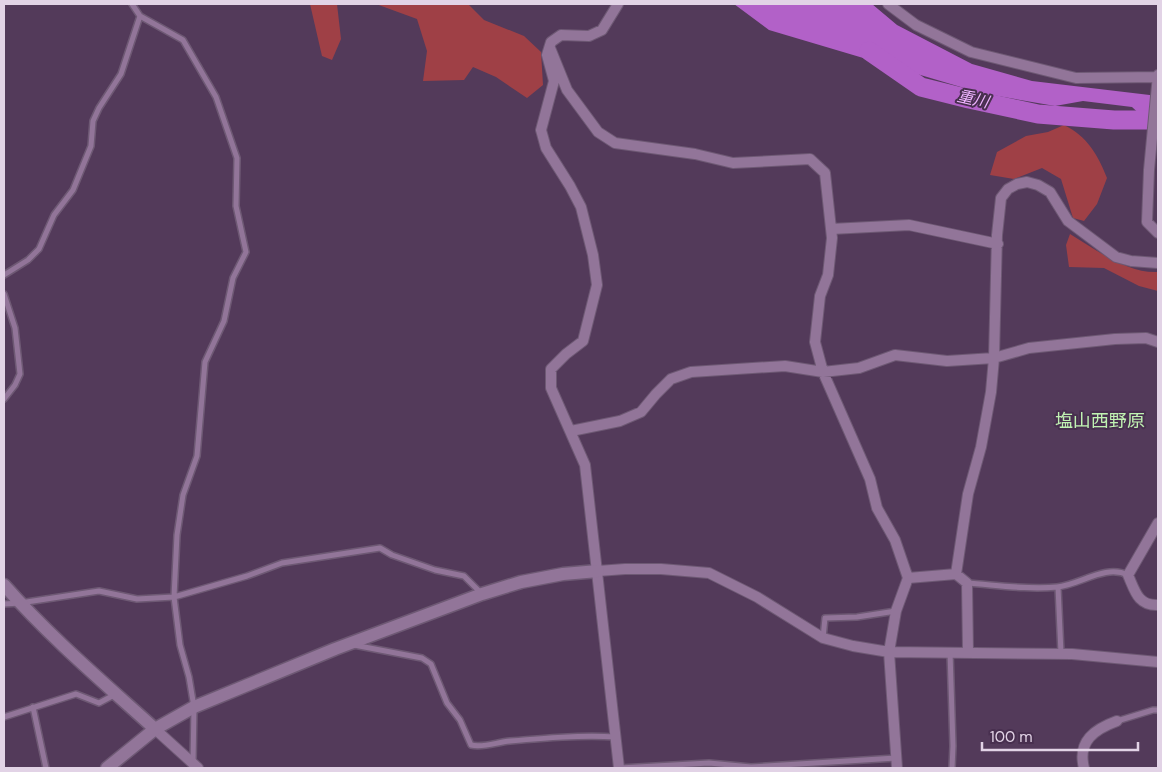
<svg xmlns="http://www.w3.org/2000/svg" width="1162" height="772" font-family="'DM Sans','Noto Sans JP',sans-serif">
<rect width="100%" height="100%" fill="#533a5a"/>
<path fill="#9f4046" d="M310,4H337L341,39L332,60L322,56Z
M376,4H468L484,20L524,36L541,52L543,85L527,98L496,77L473,67L464,80L423,81L427,51L417,19Z
M1064,125C1087,136 1098,155 1107,178L1097,204L1084,221L1073,218L1061,179L1042,168L1014,179L990,175L997,152L1026,136L1048,132Z
M1070,234C1095,249 1128,274 1158,272V291L1139,286L1104,268L1069,267L1066,245Z"/>
<path fill="#b261c8" d="M734,4H872L897,25L972,64L1032,81L1158,96V131L1132,107L1083,101L1055,106L981,93L769,30Z"/>
<g fill="none" stroke-linecap="round" stroke-linejoin="round">
<path stroke="#b261c8" stroke-width="19" d="M869,51L921,87L969,99L1038,114L1114,120H1158"/>
<defs>
<path id="service" d="M140,16L183,40L216,97L237,158L236,206L246,252L233,278L224,321L205,362L197,456L183,495L177,535L174,597L180,645L189,677L194,707L193,763
M4,275L28,260L39,249L54,215L73,190L91,146L93,121L99,108L121,74L140,16L132,4
M4,294L15,328L20,374L15,385L4,399
M967,583C996,585 1028,590 1057,587C1080,585 1105,564 1128,575
M1058,587L1061,653
M4,604L20,603L99,591L137,599L174,597L247,576L282,563L380,548L392,555L435,570L464,576L481,593
M823,638L825,618L857,617L896,611
M354,645L422,658L431,664L447,703L460,720L471,745C484,748 497,742 510,741C545,738 580,735 616,737
M950,652L953,746L952,768
M33,707L46,768
M4,717L76,694L99,703L116,694
M1117,721L1153,710H1158
M620,768L709,763L751,767L896,758"/>
<path id="minor" d="M618,4L602,30L589,36L561,35L551,42L547,55L554,81L541,130L546,148L570,186L581,207L593,255L597,285L583,341L566,354L551,369V388L585,465L619,768
M888,4L916,25L971,52L1076,78L1158,77
M550,48L567,90L598,132L615,143L695,154L733,163L810,159L825,173L832,238L828,275L820,296L815,342L823,372L870,479L877,508L895,540L908,578L896,611L889,652L897,768
M1158,75L1149,170L1147,222L1158,233
M831,229L909,225L998,244
M571,431L620,421L641,412L656,394L671,379L691,372L785,366L823,372L859,368L895,355L947,361L994,358L1029,348L1115,339L1146,338L1158,342
M1158,523L1128,575C1135,591 1138,606 1158,605
M598,571L625,569H661L709,573L757,597L823,638L853,646L889,652L1072,654L1158,662
M956,574L968,494L981,447L991,392L994,358L997,235L1001,198L1008,189L1017,184L1027,182L1038,185L1050,192L1068,221L1116,257L1131,261L1158,263
M908,578L956,574L967,583L968,652
M155,729L198,768
M1084,768C1077,741 1095,729 1117,721"/>
<path id="tertiary" d="M4,585C50,637 103,682 155,729
M107,768L155,729L194,707L335,649L482,594L521,582L563,574L598,571"/>
</defs>
<use href="#service" stroke="#6e5974" stroke-width="8"/>
<use href="#minor" stroke="#6e5974" stroke-width="12"/>
<use href="#tertiary" stroke="#6e5974" stroke-width="15"/>
<use href="#service" stroke="#927599" stroke-width="5"/>
<use href="#minor" stroke="#927599" stroke-width="10"/>
<use href="#tertiary" stroke="#927599" stroke-width="12"/>
</g>
<g text-anchor="middle" dominant-baseline="central" stroke-width="4" stroke-linejoin="round" paint-order="stroke">
<g font-size="16" font-style="italic" fill="#eeb3fe" stroke="#482f4f">
<text transform="translate(973 99) rotate(13)">重川</text>
</g>
<g font-size="18" fill="#c0f2b2" stroke="#482f4f">
<text x="1100" y="421">塩山西野原</text>
</g>
</g>
<rect width="1162" height="772" fill="none" stroke="#e2d3e6" stroke-width="10"/>
<path d="M982 742v8h156v-8" fill="none" stroke="#e2d3e6" stroke-width="2.5"/>
<text x="990" y="742" font-size="15" fill="#e2d3e6" stroke="#482f4f" stroke-width="4" paint-order="stroke">100 m</text>
</svg>
